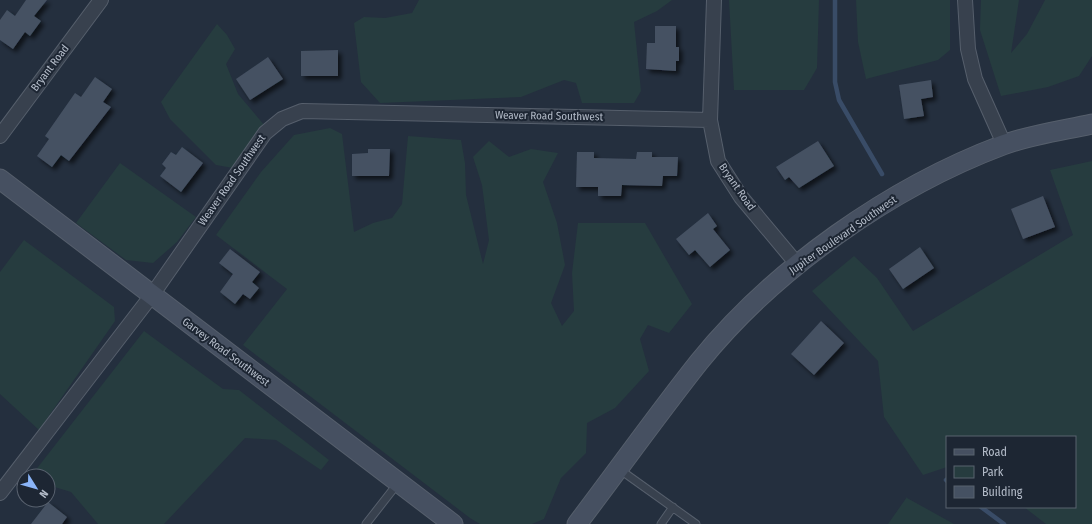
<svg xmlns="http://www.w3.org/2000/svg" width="1092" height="524" font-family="'Fira Sans Condensed',sans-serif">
<defs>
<filter id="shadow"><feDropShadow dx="3.5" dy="3.5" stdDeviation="2" flood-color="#0009"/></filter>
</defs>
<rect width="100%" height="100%" fill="#242f3e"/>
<path fill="#263c3f" d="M419,0H672L657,11L634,22L641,91L634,103H582L576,83L564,80L521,97L380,103L361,82L354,23L364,17L385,18L412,13Z
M729,0H819L817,68L804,90H734Z
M856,0H950V50L938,60L866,79L858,42Z
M981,0H1019L1011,53L1027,34L1045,0H1092V56L1079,76L1048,87L1001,96L980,30Z
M217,24L227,35L235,49L226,64L238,94L265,126L233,168L216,165L170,119L161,102Z
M330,128L342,134L354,232L373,223L392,218L402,204L408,136L461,140L465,163L466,195L483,264L489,240L482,185L473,157L489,141L509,157L531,149L558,153L543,182L557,223L565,265L551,303L562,326L574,311L572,273L578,223H645L692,304L669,333L648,325L640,339L649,371L615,408L587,423L586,453L561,478L544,519L532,524H480L470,518L243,345L287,289L216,235L261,172L294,135Z
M1092,161V524H1046L1024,507H1075V437H947V467L923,475L884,417L878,361L812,291L854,256L877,278L913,331L1073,235L1050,170Z
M120,163L196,217L177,242L153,263L126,260L76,223Z
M24,240L114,307L115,321L39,430L0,394V272Z
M144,331L223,389L239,390L329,460L321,470L276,440L245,438L164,524H98L71,492L48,485V476H31Z
M907,497V498L954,524H888Z"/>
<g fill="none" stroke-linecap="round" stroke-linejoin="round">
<path stroke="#394c67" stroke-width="4.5" d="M835,0V82L839,100L882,174
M946,480L947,481
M981,507L1004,524"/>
</g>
<path fill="#455162" filter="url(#shadow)" d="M26,0H47L34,16L41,21L30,36L25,32L13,49L0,40V20L7,10L15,16Z
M655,26H676V47H679V61H676V71L646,69L647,43H655Z
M338,50V76H301V51Z
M268,57L283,79L250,100L236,79Z
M95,77L112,89L103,102L111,107L69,161L61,155L52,167L37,156L49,139L45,136L75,93L81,97Z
M931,80L933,97L921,99L924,116L904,119L899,85Z
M818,141L834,166L799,188L789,177L785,180L776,167Z
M182,147L203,163L181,192L160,176L166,168L162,164L171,152L176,155Z
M368,149H390L389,176H352V154L368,153Z
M577,152H594V158L636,159L637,152H652V157H678L677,176H663L662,186L622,185L621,196H598V187H576Z
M1043,196L1055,227L1023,239L1011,209Z
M708,213L717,226L713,229L730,250L710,267L695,250L689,255L676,239Z
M920,247L934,268L903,289L889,269Z
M230,249L260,272L252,282L259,288L250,299L243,294L235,304L220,292L233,274L219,263Z
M821,321L844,343L814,375L791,354Z
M48,502L67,517L62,524H31Z"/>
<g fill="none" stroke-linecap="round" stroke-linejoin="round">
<defs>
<path id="lane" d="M619,469L696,524
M366,524L398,483
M661,524L673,507"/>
<path id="street" d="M714,0L710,120L718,161L741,197L797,264
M965,0L968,49L975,79L1004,144
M0,136L101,0
M0,493L152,295L265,133L282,119L302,111L710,120"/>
<path id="secondary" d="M0,179L453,524
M577,524C618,470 657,415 699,362C774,269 891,187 1003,145C1029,135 1065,130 1092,124"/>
</defs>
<use href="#lane" stroke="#565f6c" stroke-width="9"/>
<use href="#street" stroke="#565f6c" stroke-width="16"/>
<use href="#secondary" stroke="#565f6c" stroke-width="21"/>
<use href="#lane" stroke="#38414e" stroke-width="7"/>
<use href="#street" stroke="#38414e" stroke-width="14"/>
<use href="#secondary" stroke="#465061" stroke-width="19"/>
</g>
<g text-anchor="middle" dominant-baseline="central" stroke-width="4" stroke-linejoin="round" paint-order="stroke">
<g font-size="11" fill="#b4bcc9" stroke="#1d2633">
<text transform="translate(50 68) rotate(-53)">Bryant Road</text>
<text transform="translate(549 116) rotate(1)">Weaver Road Southwest</text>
<text transform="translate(232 180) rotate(-55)">Weaver Road Southwest</text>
<text transform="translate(737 187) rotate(55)">Bryant Road</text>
<text transform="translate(843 235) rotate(-35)">Jupiter Boulevard Southwest</text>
<text transform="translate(226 352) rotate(37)">Garvey Road Southwest</text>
</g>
</g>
<rect x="946" y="436" width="130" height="72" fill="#1d2633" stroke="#59626f"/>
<rect x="954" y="449" width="20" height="6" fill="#465061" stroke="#59626f"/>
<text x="982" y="456" font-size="12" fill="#b4bcc9">Road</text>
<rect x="954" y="466" width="20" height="12" fill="#263c3f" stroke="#59626f"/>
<text x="982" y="476" font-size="12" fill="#b4bcc9">Park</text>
<rect x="954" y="486" width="20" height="12" fill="#455162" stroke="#59626f"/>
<text x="982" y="496" font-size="12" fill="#b4bcc9">Building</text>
<g transform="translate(36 488) rotate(127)"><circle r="19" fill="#1d2633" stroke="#59626f"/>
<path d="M0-3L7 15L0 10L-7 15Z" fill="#8ab4f8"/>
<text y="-6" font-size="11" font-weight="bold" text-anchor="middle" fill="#b4bcc9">N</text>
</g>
</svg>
